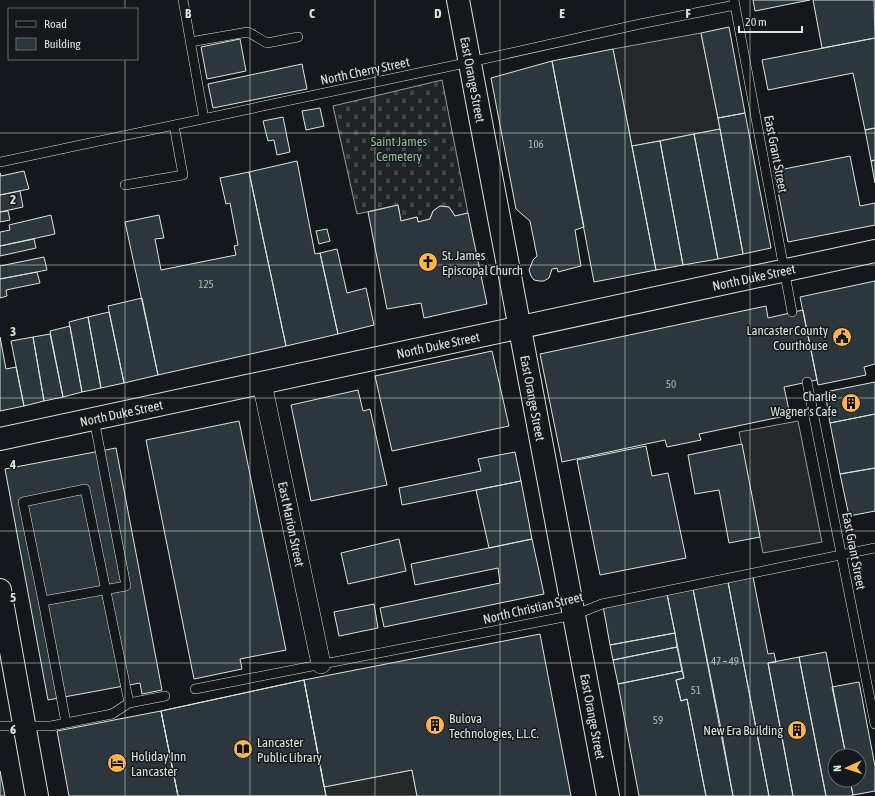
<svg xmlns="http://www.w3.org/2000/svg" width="875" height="796" font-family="'Asap Condensed',sans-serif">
<defs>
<pattern id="cemetery-stones" width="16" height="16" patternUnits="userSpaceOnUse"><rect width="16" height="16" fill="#202428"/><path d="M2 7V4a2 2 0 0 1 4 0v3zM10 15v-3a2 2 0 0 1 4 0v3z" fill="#404447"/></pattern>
</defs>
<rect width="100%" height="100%" fill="#14181c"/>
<path fill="url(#cemetery-stones)" stroke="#939e99" d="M442,80L468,213L455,216L449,207L440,206L433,211L430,219L418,222L417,217L401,221L398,205L357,214L333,106Z"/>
<path fill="#24282b" stroke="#939e99" d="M701,33L720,129L632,146L613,49Z
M798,421L822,542L763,553L739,432Z
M412,770L417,796H326L324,787Z"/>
<path fill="#2c363c" stroke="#d8e6dc" d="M753,0H810L755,11Z
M813,0H874L875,38L822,48Z
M729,27L745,113L718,118L701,33Z
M875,38V128L865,130L853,73L768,90L762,60Z
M240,39L246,71L207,79L201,47Z
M613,49L656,270L594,282L552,61Z
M552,61L584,227L575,230L581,266L558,272L557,268L552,269L549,278L544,281H539L534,280L531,276L529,270L533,260L537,256L530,221L516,209L491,78Z
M302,64L307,89L213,108L208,84Z
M320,108L324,126L306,130L302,111Z
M745,113L771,248L743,254L718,118Z
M283,117L290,152L277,155L274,140L268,141L263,121Z
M875,128V160L871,161L865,130Z
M720,129L743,254L718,259L694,134Z
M694,134L718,259L683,265L660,141Z
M660,141L683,265L656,270L632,146Z
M850,156L860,206L875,203V225L788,242L774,171Z
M875,160V183L871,161Z
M297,161L315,254L320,253L338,334L286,346L249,172Z
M24,171L29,189L0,195V173L1,176Z
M249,172L286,346L158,375L125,222L159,215L164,238L155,239L161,270L236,255L234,246L238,245L230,203L226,204L220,178Z
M20,191L23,207L0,212V195Z
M398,205L401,221L417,217L418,222L430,219L433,211L440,206L449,207L455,216L468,213L487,304L424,318L421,303L387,309L368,212Z
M8,211L10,220L0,222V212Z
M51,215L55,234L0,246V232L10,230L9,225Z
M327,229L330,241L319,244L316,231Z
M34,239L36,248L0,256V246Z
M337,249L347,293L366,288L374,325L338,334L320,253Z
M44,257L47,270L0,279V266Z
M37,272L40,283L6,290L7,296L0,298V279Z
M875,281V364L864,367L866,375L818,385L800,297Z
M142,298L158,375L124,383L108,306Z
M766,306L768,318L803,310L817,380L784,387L790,415L699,434L701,440L667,447L665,440L562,462L540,354Z
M109,312L124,383L101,388L88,317Z
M88,317L101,388L82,392L69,322Z
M70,326L82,392L63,397L50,331Z
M50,334L63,397L44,401L33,337Z
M0,337L6,369L16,367L24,406L0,411Z
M33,337L44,401L24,406L11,341Z
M492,351L509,426L392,451L375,376Z
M875,382V414L830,423L825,392Z
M358,390L363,411L370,409L387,485L311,501L291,405Z
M875,414V468L840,474L830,423Z
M239,421L286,650L240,659L242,669L194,679L146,440Z
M742,444L760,537L729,543L719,490L695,494L688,455Z
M646,446L652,476L668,473L686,558L600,575L577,460Z
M116,448L162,690L142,694L140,683L48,700L5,469Z
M515,452L521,481L402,505L399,488L481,471L478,459Z
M875,468V511L849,516L840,474Z
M521,481L532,539L489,548L476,490Z
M399,539L406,571L348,584L341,553Z
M532,539L544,594L384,627L380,608L500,583L498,568L415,585L411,564Z
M753,577L768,654L774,653L776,662L768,663L793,796H769L728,582Z
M728,582L769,796H733L693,589Z
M693,589L722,734L733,796H706L687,699L681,701L676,680L684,678L667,594Z
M667,594L675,633L610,645L603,606Z
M374,604L378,628L339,636L334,612Z
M675,633L677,647L613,660L610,645Z
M540,634L571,796H417L412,770L324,787L304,680Z
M677,647L682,671L618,684L613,660Z
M826,652L846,756H835V780H850L853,795L850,796H826L799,657Z
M799,657L826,796H793L768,663Z
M682,671L684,678L676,680L681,701L687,699L706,796H639L618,684Z
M304,680L326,796H178L161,711Z
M304,680L326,796H178L161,711Z
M859,682L875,766V791L853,795L850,780H859V756H846L832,687Z
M161,711L178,796H69L57,731Z
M0,771L5,796H0Z"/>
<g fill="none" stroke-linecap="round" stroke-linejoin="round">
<defs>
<path id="service" d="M183,0L204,119
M734,0L792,312
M190,42L248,32L267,43L298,37
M0,162L470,62L640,24L735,5
M125,185L183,175L174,125
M807,382L875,724
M43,601L23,502L85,489L129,703
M195,689L574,615L602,604L875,548
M66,723L43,601L126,586L94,419
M0,726H51L66,723L112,714L129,703L165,696"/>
<g id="minor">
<path id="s1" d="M262,383L321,664"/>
</g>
<g id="secondary">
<path id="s2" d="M0,439L875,251"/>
</g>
<g id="primary">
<path id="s3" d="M458,0L608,796"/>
<path d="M0,590L37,796"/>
</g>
</defs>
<use href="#service" stroke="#d8e6dc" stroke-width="10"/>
<use href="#minor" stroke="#d8e6dc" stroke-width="20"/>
<use href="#secondary" stroke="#d8e6dc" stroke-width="24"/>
<use href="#primary" stroke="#d8e6dc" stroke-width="24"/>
<use href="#service" stroke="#14181c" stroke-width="9"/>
<use href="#minor" stroke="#14181c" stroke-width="19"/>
<use href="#secondary" stroke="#14181c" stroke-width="22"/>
<use href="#primary" stroke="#14181c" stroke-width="22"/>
</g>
<path fill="none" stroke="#d8e6dc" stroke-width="1" stroke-opacity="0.55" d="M125,0V9M250,0V796M375,0V796M500,0V796M625,0V796M750,0V796M125,59V796M0,133H875M0,265H875M0,398H875M0,531H875M0,663H875"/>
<defs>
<symbol id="church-disc" viewBox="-11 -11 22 22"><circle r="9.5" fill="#ffb74d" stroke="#14181c"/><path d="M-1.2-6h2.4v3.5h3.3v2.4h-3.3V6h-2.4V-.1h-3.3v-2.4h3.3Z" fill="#111"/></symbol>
<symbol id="civic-disc" viewBox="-11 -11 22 22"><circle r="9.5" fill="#ffb74d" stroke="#14181c"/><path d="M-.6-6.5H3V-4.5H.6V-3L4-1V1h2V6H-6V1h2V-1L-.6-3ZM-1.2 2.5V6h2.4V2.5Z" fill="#111"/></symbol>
<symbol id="building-disc" viewBox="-11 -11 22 22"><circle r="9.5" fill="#ffb74d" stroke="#14181c"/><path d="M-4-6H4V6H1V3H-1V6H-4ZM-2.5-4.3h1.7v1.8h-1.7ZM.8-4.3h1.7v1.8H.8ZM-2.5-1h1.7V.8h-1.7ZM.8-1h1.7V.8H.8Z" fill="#111"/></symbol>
<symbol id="library-disc" viewBox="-11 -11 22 22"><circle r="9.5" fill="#ffb74d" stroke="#14181c"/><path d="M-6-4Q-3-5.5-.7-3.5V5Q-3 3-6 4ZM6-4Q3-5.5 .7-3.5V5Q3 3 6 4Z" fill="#111"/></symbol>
<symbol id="hotel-disc" viewBox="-11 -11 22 22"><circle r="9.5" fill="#ffb74d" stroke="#14181c"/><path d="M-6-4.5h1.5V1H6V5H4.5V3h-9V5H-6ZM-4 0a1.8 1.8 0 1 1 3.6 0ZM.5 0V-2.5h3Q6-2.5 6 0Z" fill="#111"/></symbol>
</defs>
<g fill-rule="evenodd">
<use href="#church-disc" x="417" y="251" width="22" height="22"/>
<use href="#civic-disc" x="831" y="326" width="22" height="22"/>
<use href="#building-disc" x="840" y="392" width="22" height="22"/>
<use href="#building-disc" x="424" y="714" width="22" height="22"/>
<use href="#building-disc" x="786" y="719" width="22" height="22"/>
<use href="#library-disc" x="232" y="738" width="22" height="22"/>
<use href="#hotel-disc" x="106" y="752" width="22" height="22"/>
</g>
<g text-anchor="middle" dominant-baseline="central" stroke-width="3" stroke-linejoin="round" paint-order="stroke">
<g font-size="11" fill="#adbab4">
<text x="536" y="144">106</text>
<text x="206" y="284">125</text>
<text x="671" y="384">50</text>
<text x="725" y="661">47 – 49</text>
<text x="696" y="690">51</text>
<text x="658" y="720">59</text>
</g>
<g font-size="13" fill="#d8e6dc" stroke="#14181c">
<text transform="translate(365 71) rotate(-12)">North Cherry Street</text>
<text stroke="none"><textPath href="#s3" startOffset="81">East Orange Street</textPath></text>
<text transform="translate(776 154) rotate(79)">East Grant Street</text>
<text stroke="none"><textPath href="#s2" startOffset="771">North Duke Street</textPath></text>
<text stroke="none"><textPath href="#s2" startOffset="448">North Duke Street</textPath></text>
<text stroke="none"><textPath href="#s3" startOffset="405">East Orange Street</textPath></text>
<text stroke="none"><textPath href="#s2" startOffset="124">North Duke Street</textPath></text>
<text stroke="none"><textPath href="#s1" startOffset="144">East Marion Street</textPath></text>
<text transform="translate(854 551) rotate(79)">East Grant Street</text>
<text transform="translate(533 608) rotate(-13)">North Christian Street</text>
<text stroke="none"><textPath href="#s3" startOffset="729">East Orange Street</textPath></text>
</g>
<g font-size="13" fill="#8ac095" stroke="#14181c">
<text x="399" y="141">Saint James<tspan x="399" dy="15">Cemetery</tspan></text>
</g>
<g font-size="13" fill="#d8e6dc" stroke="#14181c" text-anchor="start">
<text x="442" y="255">St. James<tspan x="442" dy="15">Episcopal Church</tspan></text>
<text x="828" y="330" text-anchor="end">Lancaster County<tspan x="828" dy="15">Courthouse</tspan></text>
<text x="837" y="396" text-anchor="end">Charlie<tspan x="837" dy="15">Wagner's Cafe</tspan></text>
<text x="449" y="718">Bulova<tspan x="449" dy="15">Technologies, L.L.C.</tspan></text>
<text x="783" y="730" text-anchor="end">New Era Building</text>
<text x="257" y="742">Lancaster<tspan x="257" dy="15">Public Library</tspan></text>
<text x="131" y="756">Holiday Inn<tspan x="131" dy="15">Lancaster</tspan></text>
</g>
</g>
<g font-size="13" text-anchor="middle" font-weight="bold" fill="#d8e6dc" stroke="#14181c" stroke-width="3" stroke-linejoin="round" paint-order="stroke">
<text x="188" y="18">B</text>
<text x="312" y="18">C</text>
<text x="438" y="18">D</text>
<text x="562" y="18">E</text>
<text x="688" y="18">F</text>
<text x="13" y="204">2</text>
<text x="13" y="336">3</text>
<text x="13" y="469">4</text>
<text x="13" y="602">5</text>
<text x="13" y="734">6</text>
</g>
<rect x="8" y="8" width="130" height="52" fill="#14181c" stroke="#626a69"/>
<rect x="16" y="21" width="20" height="6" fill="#14181c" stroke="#626a69"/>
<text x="44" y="28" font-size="12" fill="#d8e6dc">Road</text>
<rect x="16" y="38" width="20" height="12" fill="#2c363c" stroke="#626a69"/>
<text x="44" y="48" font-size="12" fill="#d8e6dc">Building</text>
<g transform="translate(847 768) rotate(267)"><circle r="19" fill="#14181c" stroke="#626a69"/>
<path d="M0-3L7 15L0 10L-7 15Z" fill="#ffb74d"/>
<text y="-6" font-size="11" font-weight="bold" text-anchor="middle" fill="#d8e6dc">N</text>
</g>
<path d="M739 26v6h63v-6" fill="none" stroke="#d8e6dc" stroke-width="2"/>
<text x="745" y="26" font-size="12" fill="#d8e6dc" stroke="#14181c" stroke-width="3" paint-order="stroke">20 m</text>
</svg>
